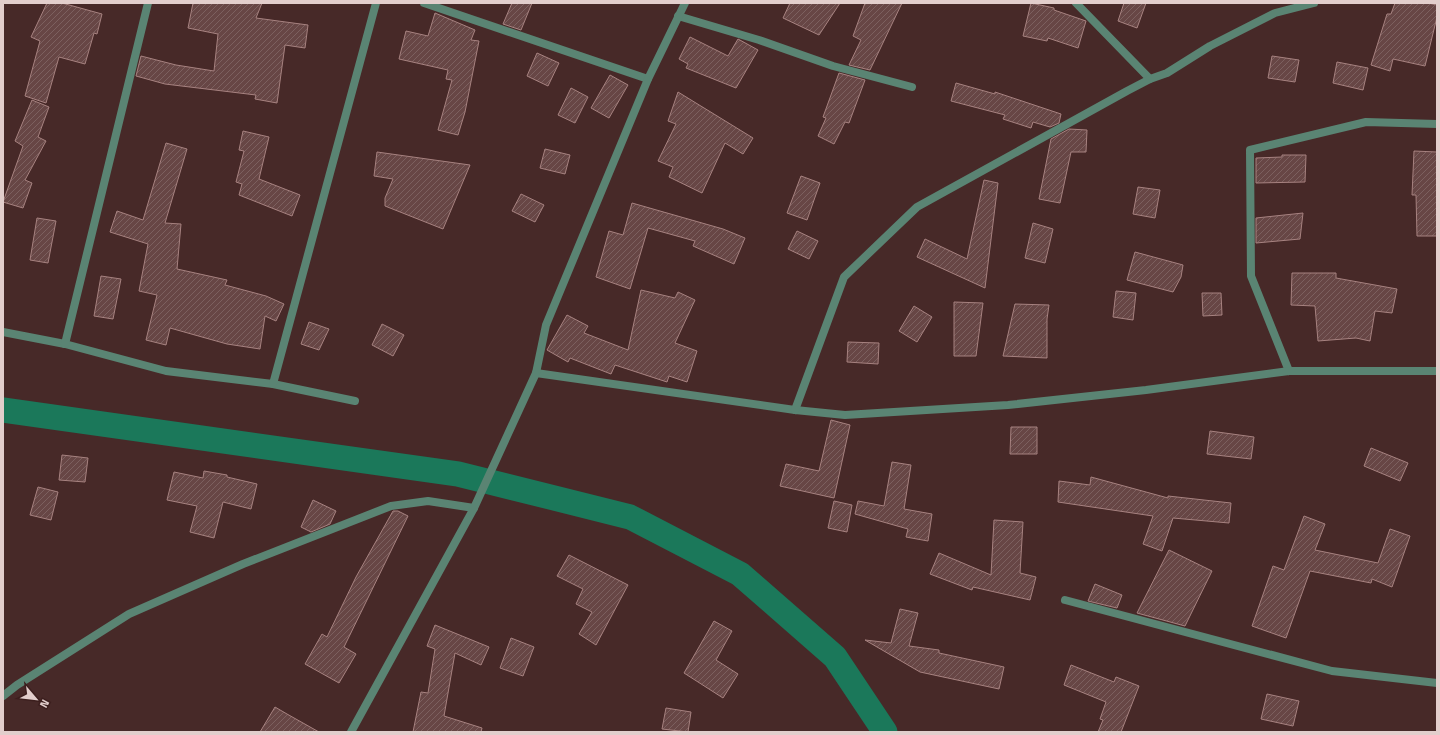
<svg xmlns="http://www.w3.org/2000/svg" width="1440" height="735" viewBox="0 0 1440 735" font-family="'Titillium Web',sans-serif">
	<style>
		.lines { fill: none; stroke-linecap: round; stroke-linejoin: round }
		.canal { stroke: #1b785a; stroke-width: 25 }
		.building { fill: url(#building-hatch); stroke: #a78280 }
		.street { stroke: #5a8473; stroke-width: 8 }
	</style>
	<defs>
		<pattern id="building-hatch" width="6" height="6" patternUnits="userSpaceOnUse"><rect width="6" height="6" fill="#674645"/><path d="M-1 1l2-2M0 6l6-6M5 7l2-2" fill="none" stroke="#7c605f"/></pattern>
	</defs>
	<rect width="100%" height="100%" fill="#472928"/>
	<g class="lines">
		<!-- canal -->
		<path class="canal" d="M 3,410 L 458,474 L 630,517 L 740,574 L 835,657 L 885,732"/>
	</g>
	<!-- building -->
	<g class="building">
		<path d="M 47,3 L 62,3 L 102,14 L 97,34 L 94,33 L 85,64 L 59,57 L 46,103 L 25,96 L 40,41 L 31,37 Z"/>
		<path d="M 193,3 L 262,3 L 256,18 L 308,25 L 305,48 L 285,45 L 277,103 L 255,99 L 256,95 L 165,84 L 136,76 L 141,56 L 176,65 L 214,71 L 218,34 L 188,28 Z"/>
		<path d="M 512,3 L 532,3 L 521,30 L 503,24 Z"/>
		<path d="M 790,3 L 840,3 L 819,35 L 783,18 Z"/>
		<path d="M 865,3 L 902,3 L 870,70 L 849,65 L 861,40 L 853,36 Z"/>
		<path d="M 1031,3 L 1054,8 L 1054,10 L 1086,21 L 1078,48 L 1048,38 L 1047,41 L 1023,36 Z"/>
		<path d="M 1124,3 L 1146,3 L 1137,28 L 1118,21 Z"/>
		<path d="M 1395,3 L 1428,3 L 1437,5 L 1437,17 L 1425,66 L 1393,59 L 1390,71 L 1371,65 L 1387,14 L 1391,14 Z"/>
		<path d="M 435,13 L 475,30 L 471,40 L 479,41 L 465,112 L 458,135 L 438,130 L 452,80 L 446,79 L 448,70 L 399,59 L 406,31 L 428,36 Z"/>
		<path d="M 690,37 L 728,56 L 738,39 L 758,50 L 736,88 L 686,68 L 688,64 L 679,59 Z"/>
		<path d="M 537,53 L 559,63 L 548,86 L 527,76 Z"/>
		<path d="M 1272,56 L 1299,60 L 1295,82 L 1268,78 Z"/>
		<path d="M 1337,62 L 1368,68 L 1363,90 L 1333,83 Z"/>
		<path d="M 839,73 L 865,80 L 849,123 L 845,122 L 834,144 L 818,136 L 826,118 L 823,117 Z"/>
		<path d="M 610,75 L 628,85 L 609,118 L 591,108 Z"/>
		<path d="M 956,83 L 995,94 L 995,92 L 1061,114 L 1059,123 L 1050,127 L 1033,122 L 1031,128 L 1003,119 L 1005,115 L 951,101 Z"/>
		<path d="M 571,88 L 588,97 L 575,123 L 558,115 Z"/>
		<path d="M 678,92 L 753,138 L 743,154 L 725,143 L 702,193 L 669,177 L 673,167 L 658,161 L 676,124 L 668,121 Z"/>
		<path d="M 32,100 L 49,107 L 38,137 L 46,141 L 25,180 L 32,183 L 23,208 L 3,202 L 23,146 L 15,141 Z"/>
		<path d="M 1069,129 L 1087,130 L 1086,152 L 1071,152 L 1060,203 L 1039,199 L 1051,139 Z"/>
		<path d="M 243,131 L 269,137 L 259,179 L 300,195 L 292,216 L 239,195 L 242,184 L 236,182 L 244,151 L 239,150 Z"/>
		<path d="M 166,143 L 187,149 L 165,223 L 181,224 L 177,269 L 227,280 L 225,285 L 266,296 L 284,304 L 276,321 L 265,316 L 260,349 L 227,344 L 170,328 L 166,345 L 146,340 L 157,295 L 139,291 L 148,244 L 110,232 L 117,211 L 143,220 Z"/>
		<path d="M 545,149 L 570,155 L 565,174 L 540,168 Z"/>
		<path d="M 1414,151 L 1437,152 L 1437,236 L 1417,236 L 1416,195 L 1412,195 Z"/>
		<path d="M 377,152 L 470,165 L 443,229 L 385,206 L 385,198 L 393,179 L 374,176 Z"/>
		<path d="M 1282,155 L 1306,155 L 1305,182 L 1256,183 L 1256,158 L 1282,157 Z"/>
		<path d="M 801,176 L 820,183 L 807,220 L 787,213 Z"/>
		<path d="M 984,180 L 998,183 L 985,288 L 917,257 L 925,239 L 967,259 Z"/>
		<path d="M 1138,187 L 1160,190 L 1155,218 L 1133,214 Z"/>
		<path d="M 521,194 L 544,205 L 535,222 L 512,211 Z"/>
		<path d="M 632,203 L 723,229 L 745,238 L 734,264 L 693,246 L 695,241 L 648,228 L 630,289 L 596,277 L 609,231 L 623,235 Z"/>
		<path d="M 1303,213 L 1300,239 L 1256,243 L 1256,218 Z"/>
		<path d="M 37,218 L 56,221 L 48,263 L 30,260 Z"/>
		<path d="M 1033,223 L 1053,229 L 1045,263 L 1025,258 Z"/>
		<path d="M 797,231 L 818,241 L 809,259 L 788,249 Z"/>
		<path d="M 1135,252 L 1183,265 L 1181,277 L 1173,292 L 1127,280 Z"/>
		<path d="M 1292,273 L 1336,273 L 1336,278 L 1397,289 L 1392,313 L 1375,311 L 1370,341 L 1356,338 L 1318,341 L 1315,306 L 1291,305 Z"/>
		<path d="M 101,276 L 121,279 L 113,319 L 94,316 Z"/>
		<path d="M 641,290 L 675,298 L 678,292 L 695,300 L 675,343 L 697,351 L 687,382 L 669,376 L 667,382 L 615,365 L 611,374 L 570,358 L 568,362 L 547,350 L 567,315 L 588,326 L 584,333 L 628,350 Z"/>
		<path d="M 1116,291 L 1136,293 L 1133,320 L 1113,317 Z"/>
		<path d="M 1202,293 L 1221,293 L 1222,315 L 1203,316 Z"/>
		<path d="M 954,302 L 983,303 L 976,356 L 954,356 Z"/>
		<path d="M 1015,304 L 1049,305 L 1047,319 L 1047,358 L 1003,356 Z"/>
		<path d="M 914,306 L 932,317 L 917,342 L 899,331 Z"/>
		<path d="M 309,322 L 329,329 L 319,350 L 301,344 Z"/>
		<path d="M 382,324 L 404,335 L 393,356 L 372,345 Z"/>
		<path d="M 848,342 L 879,343 L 878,364 L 847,362 Z"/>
		<path d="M 831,420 L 850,425 L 834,498 L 780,486 L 786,464 L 819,471 Z"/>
		<path d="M 1011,427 L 1037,427 L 1037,454 L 1010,454 Z"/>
		<path d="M 1210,431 L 1254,437 L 1251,459 L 1207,454 Z"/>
		<path d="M 1371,448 L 1408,463 L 1400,481 L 1364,466 Z"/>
		<path d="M 62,455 L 88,458 L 85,482 L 59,480 Z"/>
		<path d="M 892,462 L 911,465 L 904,509 L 932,514 L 928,541 L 906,537 L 908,529 L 855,514 L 858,501 L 884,506 Z"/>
		<path d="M 204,471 L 227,475 L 227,477 L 257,484 L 251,509 L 223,502 L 214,538 L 190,532 L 197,506 L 167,500 L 174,472 L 203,478 Z"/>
		<path d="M 1091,477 L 1168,498 L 1168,496 L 1231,503 L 1229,523 L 1173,518 L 1162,551 L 1143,544 L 1153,516 L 1058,502 L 1059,481 L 1090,485 Z"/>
		<path d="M 38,487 L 58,492 L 51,520 L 30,515 Z"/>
		<path d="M 313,500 L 336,511 L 330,524 L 311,532 L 301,527 Z"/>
		<path d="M 834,501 L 852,505 L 847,532 L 828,528 Z"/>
		<path d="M 393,511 L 398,511 L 408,516 L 344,647 L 356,654 L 339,683 L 305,664 L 322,634 L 327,637 L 356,577 Z"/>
		<path d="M 1304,516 L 1325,524 L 1315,550 L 1378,563 L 1390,529 L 1410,536 L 1392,587 L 1372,579 L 1371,583 L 1310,571 L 1286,638 L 1252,626 L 1273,566 L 1284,570 Z"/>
		<path d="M 994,520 L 1023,522 L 1020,573 L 1036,577 L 1030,600 L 973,587 L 972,590 L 930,574 L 939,553 L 991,575 Z"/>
		<path d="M 1169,550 L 1212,571 L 1185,626 L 1137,613 Z"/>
		<path d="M 569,555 L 628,585 L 596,645 L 579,634 L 592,612 L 576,604 L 583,589 L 557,576 Z"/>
		<path d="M 1095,584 L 1122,595 L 1117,608 L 1088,601 Z"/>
		<path d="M 900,609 L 918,613 L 909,646 L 939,650 L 939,653 L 1004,667 L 999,689 L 920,672 L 865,640 L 891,643 Z"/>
		<path d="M 714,621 L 732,631 L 716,660 L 738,674 L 723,698 L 684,673 Z"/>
		<path d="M 435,625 L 489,647 L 481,665 L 455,653 L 444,716 L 482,728 L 481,732 L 413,732 L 421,692 L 428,693 L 435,649 L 427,646 Z"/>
		<path d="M 511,638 L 534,647 L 523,676 L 500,668 Z"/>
		<path d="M 1071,665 L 1114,682 L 1116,677 L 1139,686 L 1121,732 L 1098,732 L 1103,720 L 1100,719 L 1106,702 L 1064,685 Z"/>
		<path d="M 1267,694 L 1299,701 L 1293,726 L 1261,719 Z"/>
		<path d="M 275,707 L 287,714 L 319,732 L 260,732 Z"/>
		<path d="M 666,708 L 691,712 L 688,732 L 662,729 Z"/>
	</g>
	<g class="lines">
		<!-- street -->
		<g class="street">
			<path d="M 424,3 L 648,79"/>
			<path d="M 1076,3 L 1150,79"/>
			<path d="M 678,16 L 759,40 L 833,66 L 912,87"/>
			<path d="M 3,332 L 65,344 L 166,371 L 273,384 L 355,401"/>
			<path d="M 65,344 L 148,3"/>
			<path d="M 1289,371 L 1251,276 L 1250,150 L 1366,122 L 1437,124"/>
			<path d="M 536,373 L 795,410 L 845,415 L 1008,405 L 1146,390 L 1289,371 L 1437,371"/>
			<path d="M 273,384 L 376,3"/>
			<path d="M 795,410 L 844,277 L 917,207 L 1127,91 L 1150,79 L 1167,73 L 1210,46 L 1275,13 L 1314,3"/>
			<path d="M 1065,600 L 1332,671 L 1437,683"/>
			<path d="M 3,696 L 17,685 L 129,614 L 243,564 L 391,506 L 428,501 L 474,508"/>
			<path d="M 351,732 L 474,508 L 536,373 L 546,325 L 648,79 L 685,3"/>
		</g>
	</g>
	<!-- border -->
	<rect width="1440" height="735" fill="none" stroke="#e2cecc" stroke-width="8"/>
	<!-- north arrow -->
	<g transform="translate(36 699) rotate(118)" stroke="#3c1f1e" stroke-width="3" paint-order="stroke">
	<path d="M0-3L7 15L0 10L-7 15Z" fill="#e2cecc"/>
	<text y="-6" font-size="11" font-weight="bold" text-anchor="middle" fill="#e2cecc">N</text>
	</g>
</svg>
